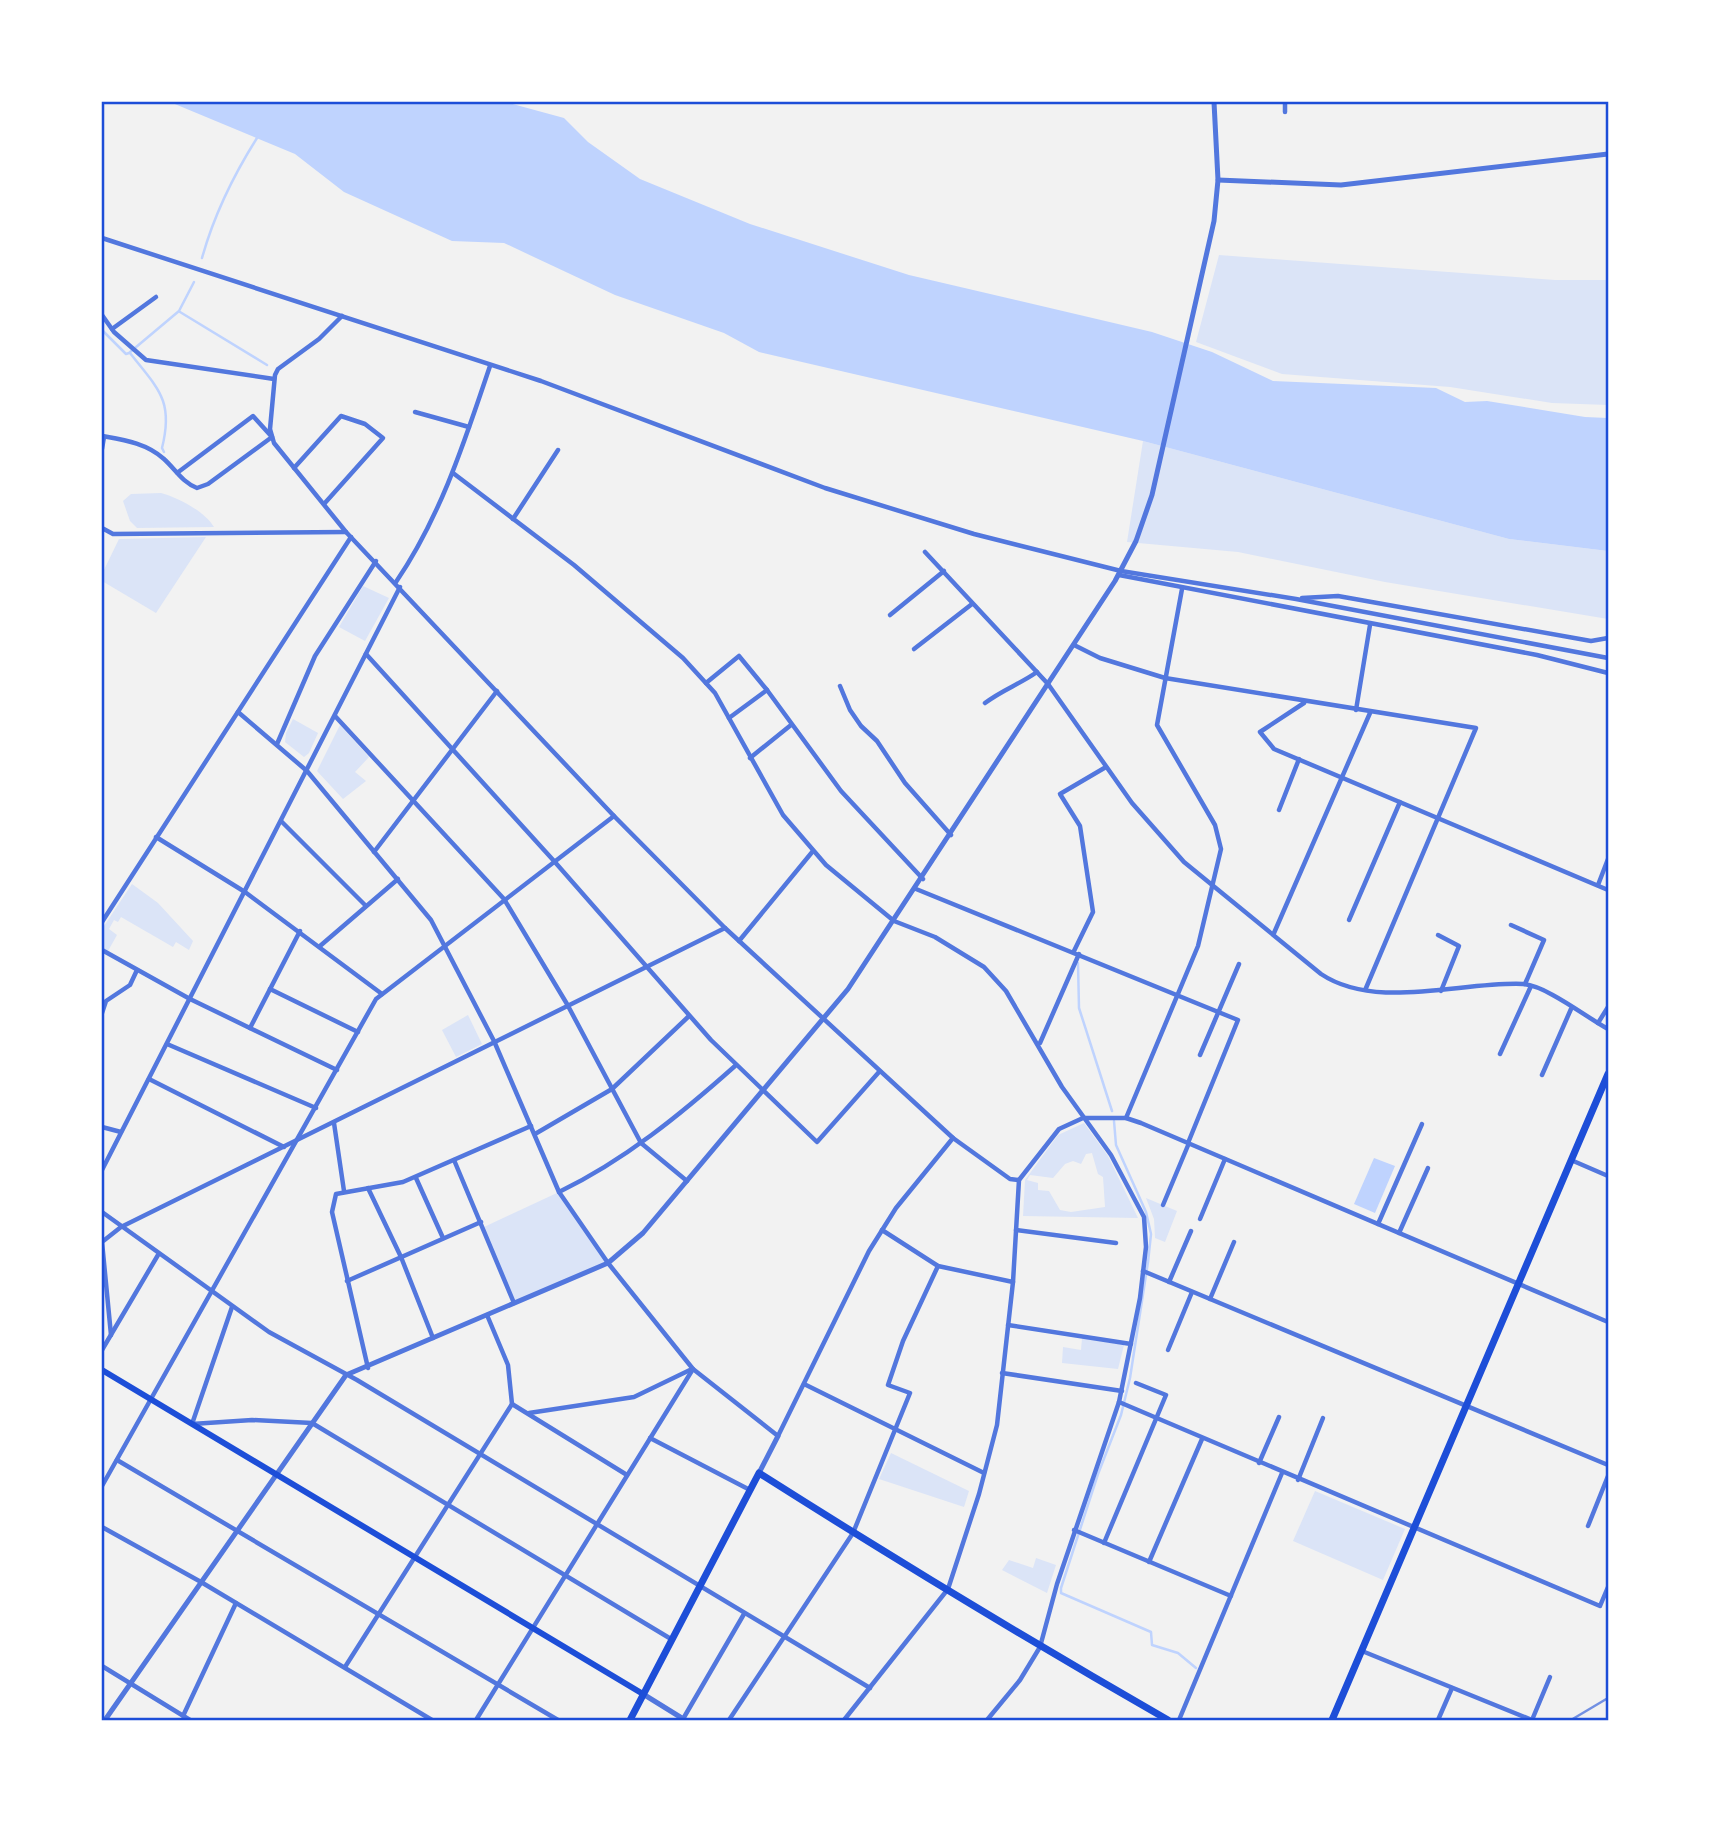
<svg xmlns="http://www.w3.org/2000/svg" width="1710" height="1822" viewBox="0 0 1710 1822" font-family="Inter,sans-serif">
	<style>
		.green { fill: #dbe4f7; fill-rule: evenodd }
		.water { fill: #bfd3fe }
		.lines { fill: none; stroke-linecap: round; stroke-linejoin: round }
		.stream { stroke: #bfd3fe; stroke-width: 2.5 }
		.minor { stroke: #5277de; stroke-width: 4.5 }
		.tertiary { stroke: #5277de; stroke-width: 5 }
		.secondary { stroke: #1d4ed8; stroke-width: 6 }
		.primary { stroke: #1d4ed8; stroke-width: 7 }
		.rail { stroke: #7290e2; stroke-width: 2.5 }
		.neatline { fill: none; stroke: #1d4ed8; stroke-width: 2.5 }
	</style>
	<rect width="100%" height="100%" fill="#f2f2f2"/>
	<!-- green -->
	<g class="green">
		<path d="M 1219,255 L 1555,280 L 1608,280 L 1608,405 L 1552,403 L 1450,387 L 1282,374 L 1196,342 Z"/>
		<path d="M 1143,441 L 1509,539 L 1608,551 L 1608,619 L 1385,582 L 1238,552 L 1127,542 Z"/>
		<path d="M 161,493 C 179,498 204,511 214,527 L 137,528 L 130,521 L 123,501 L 131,494 Z"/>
		<path d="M 206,537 L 156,613 L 102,581 L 102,574 L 119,539 Z"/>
		<path d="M 363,586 L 389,598 L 365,641 L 339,627 Z"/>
		<path d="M 293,719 L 318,733 L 309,753 L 304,757 L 285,742 L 286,733 Z"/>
		<path d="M 340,725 L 369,757 L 355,772 L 366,781 L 343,799 L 317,771 Z"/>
		<path d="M 132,884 L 158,903 L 193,941 L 189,950 L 176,942 L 173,947 L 121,917 L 118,922 L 114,920 L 109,929 L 117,935 L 108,951 L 102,948 L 102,929 Z"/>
		<path d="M 468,1015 L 482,1044 L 456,1057 L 442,1030 Z"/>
		<path d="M 1084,1123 L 1108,1156 L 1138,1218 L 1023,1216 L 1025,1180 L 1058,1135 ZM 1092,1153 L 1098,1174 L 1103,1177 L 1105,1207 L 1071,1212 L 1060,1210 L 1049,1191 L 1038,1190 L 1038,1183 L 1027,1180 L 1030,1175 L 1053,1178 L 1065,1164 L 1073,1161 L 1081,1164 L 1086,1154 Z"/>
		<path d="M 559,1192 L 608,1263 L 514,1303 L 484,1227 Z"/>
		<path d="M 1146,1198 L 1177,1211 L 1165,1242 L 1155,1238 L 1154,1219 Z"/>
		<path d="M 1082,1338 L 1124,1345 L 1118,1369 L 1062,1363 L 1063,1347 L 1081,1350 Z"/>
		<path d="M 891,1453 L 969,1491 L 964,1507 L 879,1479 Z"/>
		<path d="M 1315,1491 L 1405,1529 L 1383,1580 L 1293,1541 Z"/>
		<path d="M 1036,1558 L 1056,1565 L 1047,1593 L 1002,1570 L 1009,1560 L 1033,1568 Z"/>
	</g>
	<!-- water -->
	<g class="water">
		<path d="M 170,102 L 505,102 L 564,118 L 588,142 L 640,179 L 750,224 L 909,275 L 1152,332 L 1212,352 L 1273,381 L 1436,388 L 1465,402 L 1487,401 L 1585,417 L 1608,418 L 1608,551 L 1509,539 L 1143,441 L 759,352 L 724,333 L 615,295 L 504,243 L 452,241 L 344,192 L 295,154 Z"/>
		<path d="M 1374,1158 L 1395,1166 L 1375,1213 L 1354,1204 Z"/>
	</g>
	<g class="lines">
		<!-- stream -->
		<g class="stream">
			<path d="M 202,258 C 214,215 233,176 257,138"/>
			<path d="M 180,312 L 267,365"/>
			<path d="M 102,330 L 126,354 L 129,353 L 179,311 L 194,282"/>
			<path d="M 130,353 C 158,389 174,400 162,448 L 164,452"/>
			<path d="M 1078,963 L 1079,1008 L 1112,1111"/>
			<path d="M 1114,1121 L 1116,1145 L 1146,1212 L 1151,1234 L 1148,1262 L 1130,1378 L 1121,1415 L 1098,1474 L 1061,1588 L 1061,1593 L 1151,1632 L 1152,1645 L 1178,1653 L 1196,1668"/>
		</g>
		<!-- minor -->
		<g class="minor">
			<path d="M 1285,112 L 1285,102"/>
			<path d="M 102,238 L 541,381 L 825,488 L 974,534 L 1121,571 L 1296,599 L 1608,658"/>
			<path d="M 102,315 L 114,332 L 146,360 L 274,379"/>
			<path d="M 342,316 L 319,339 L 278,369 L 275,375 L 270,429 L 274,443 L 346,532 L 614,816 L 725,928 L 953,1138 L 1010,1179 L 1019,1180"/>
			<path d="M 112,329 L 156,297"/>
			<path d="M 415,412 L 469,427"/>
			<path d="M 102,436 C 124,440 146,443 164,459 C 176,470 182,482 197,488 L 208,484 L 272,437 L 253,416 L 177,473"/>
			<path d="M 102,449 L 104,437"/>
			<path d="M 294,468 L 341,416 L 365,424 L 383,438 L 324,504"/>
			<path d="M 453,473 L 574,565 L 683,658 L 715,693 L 783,815 L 826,865 L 894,921 L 935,937 L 984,967 L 1006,991 L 1062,1087 L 1111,1155 L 1144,1217 L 1146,1247 L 1140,1298 L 1119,1402 L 1057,1584 L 1040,1647 L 1020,1680 L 987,1720"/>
			<path d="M 513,519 L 558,450"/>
			<path d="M 102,528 L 113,534 L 346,532"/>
			<path d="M 925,552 L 1048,684 L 1132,803 L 1184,862 L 1321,974 C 1376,1011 1463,981 1523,984 C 1547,986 1586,1017 1608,1029"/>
			<path d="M 1119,575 L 1537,655 L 1608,673"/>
			<path d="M 396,582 C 441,516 465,440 490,366"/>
			<path d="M 1302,598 L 1338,596 L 1591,641 L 1608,638"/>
			<path d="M 890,615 L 944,571"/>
			<path d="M 1074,645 L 1100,658 L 1165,678 L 1476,728 L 1366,988"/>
			<path d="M 914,649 L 972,604"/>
			<path d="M 366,654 L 554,861 L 711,1040 L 817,1142 L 879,1072"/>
			<path d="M 706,683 L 739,656 L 767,690"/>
			<path d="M 840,686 L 850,710 L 861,726 L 877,741 L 905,783 L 951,835"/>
			<path d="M 985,703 C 1002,690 1020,684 1037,672"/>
			<path d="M 1304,703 L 1260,732 L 1274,749 L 1608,890"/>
			<path d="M 1356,710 L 1370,625"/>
			<path d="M 238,712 L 307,771 L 431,920 L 494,1041 L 559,1192 L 608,1263 L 693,1369 L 778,1436 L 869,1251 L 896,1208 L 953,1138"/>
			<path d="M 335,716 L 504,899 L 567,1004 L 641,1143 L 687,1181"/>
			<path d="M 729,718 L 767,690 L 841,791 L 923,879"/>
			<path d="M 277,744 L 315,656 L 376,561"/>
			<path d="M 750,758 L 791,725"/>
			<path d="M 1279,810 L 1299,759"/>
			<path d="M 282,822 L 366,906"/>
			<path d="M 156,837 L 245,892 L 382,994"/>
			<path d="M 374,852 L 497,691"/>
			<path d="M 1598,885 L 1608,859"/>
			<path d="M 916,889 L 1238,1020 L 1188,1143"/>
			<path d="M 1349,920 L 1400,802"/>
			<path d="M 102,922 L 351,537"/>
			<path d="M 1511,925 L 1544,940 L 1525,984"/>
			<path d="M 1274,933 L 1370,713"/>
			<path d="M 1438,935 L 1459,946 L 1441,991"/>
			<path d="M 739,941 L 813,851"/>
			<path d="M 320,946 L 398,879"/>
			<path d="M 102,950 L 190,999 L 337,1070"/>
			<path d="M 1074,951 L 1093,912 L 1080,826 L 1060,794 L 1106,767"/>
			<path d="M 270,989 L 358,1032"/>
			<path d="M 102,1013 L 106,1001 L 130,985 L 137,970"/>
			<path d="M 1598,1023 L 1608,1007"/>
			<path d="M 250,1028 L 300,931"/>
			<path d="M 1040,1043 L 1079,954"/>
			<path d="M 167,1044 L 316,1108"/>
			<path d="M 1500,1054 L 1531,986"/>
			<path d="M 1200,1055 L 1239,964"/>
			<path d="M 1542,1075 L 1571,1009"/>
			<path d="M 149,1079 L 284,1147"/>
			<path d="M 1126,1118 L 1198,946 L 1221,849 L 1215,825 L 1157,725 L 1182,589"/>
			<path d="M 334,1123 L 344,1191"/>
			<path d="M 102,1127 L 121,1132"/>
			<path d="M 535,1134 L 612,1089 L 689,1016"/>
			<path d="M 454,1160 L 514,1303"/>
			<path d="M 1571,1160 L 1608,1176"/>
			<path d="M 102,1170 L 400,587"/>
			<path d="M 416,1178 L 443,1238"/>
			<path d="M 368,1188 L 401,1257 L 433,1338"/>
			<path d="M 559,1192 C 625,1160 681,1114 735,1066"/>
			<path d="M 1163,1205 L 1189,1143"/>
			<path d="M 102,1212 L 269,1332 L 357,1380 L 870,1688"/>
			<path d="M 1200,1219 L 1225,1159"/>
			<path d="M 1378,1224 L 1422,1124"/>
			<path d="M 882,1230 L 938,1266 L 1013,1282"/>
			<path d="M 1016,1230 L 1116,1243"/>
			<path d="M 1399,1233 L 1428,1168"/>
			<path d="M 1143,1271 L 1608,1465"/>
			<path d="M 347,1281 L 481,1222"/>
			<path d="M 1169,1282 L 1191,1231"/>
			<path d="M 1210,1299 L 1234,1242"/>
			<path d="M 232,1307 L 192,1424 L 252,1420 L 312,1423 L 671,1639"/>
			<path d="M 1008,1325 L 1131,1344"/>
			<path d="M 111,1335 L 102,1242 L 121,1227 L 725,928"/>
			<path d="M 102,1350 L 158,1255"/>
			<path d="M 1168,1350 L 1192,1292"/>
			<path d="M 368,1368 L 332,1212 L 336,1194 L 403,1182 L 531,1126"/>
			<path d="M 1002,1373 L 1122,1391"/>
			<path d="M 804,1384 L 984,1473"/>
			<path d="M 1119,1402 L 1600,1606 L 1608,1587"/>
			<path d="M 512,1404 L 627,1475"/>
			<path d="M 529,1413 L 634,1397 L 692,1369"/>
			<path d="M 650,1438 L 750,1490"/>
			<path d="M 117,1460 L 558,1720"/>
			<path d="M 1259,1463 L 1279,1417"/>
			<path d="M 1298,1480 L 1323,1418"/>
			<path d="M 102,1486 L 376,999 L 614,816"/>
			<path d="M 1588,1526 L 1608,1476"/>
			<path d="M 102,1527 L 201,1582 L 432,1720"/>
			<path d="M 1074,1530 L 1231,1596"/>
			<path d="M 1104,1543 L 1166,1395 L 1136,1383"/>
			<path d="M 1149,1562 L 1202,1439"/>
			<path d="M 1362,1651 L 1532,1720"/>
			<path d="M 102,1666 L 190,1720"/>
			<path d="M 345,1667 L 512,1404 L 508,1365 L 487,1315"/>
			<path d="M 183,1716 L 236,1603"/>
			<path d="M 683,1719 L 744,1614"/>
			<path d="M 476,1720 L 693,1369"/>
			<path d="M 729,1720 L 853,1533 L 910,1393 L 888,1385 L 903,1341 L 938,1266"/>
			<path d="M 844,1720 L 948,1589 L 979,1494 L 997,1425 L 1013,1282 L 1019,1180 L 1059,1129 L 1083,1118 L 1126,1118 L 1141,1123 L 1608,1322"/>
			<path d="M 1179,1720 L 1282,1473"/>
			<path d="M 1438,1720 L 1452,1688"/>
			<path d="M 1532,1720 L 1550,1677"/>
		</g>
		<!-- tertiary -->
		<g class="tertiary">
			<path d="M 1218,180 L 1341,185 L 1608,154"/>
			<path d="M 759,1473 L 778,1436"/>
			<path d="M 643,1694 L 685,1720"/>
			<path d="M 105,1720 L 346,1375 L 608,1263 L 643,1233 L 848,989 L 1115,581 L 1136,541 L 1152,495 L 1214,221 L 1218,180 L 1214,102"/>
		</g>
		<!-- secondary -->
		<path class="secondary" d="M 102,1370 L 643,1694"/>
		<!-- primary -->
		<g class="primary">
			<path d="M 630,1720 L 759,1473 C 893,1558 1030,1641 1168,1720"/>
			<path d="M 1332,1720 L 1608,1074"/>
		</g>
		<!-- rail -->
		<path class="rail" d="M 1571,1720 L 1608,1698"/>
	</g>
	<!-- border -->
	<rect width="1710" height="1822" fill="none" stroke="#ffffff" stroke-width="206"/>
	<rect x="103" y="103" width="1504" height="1616" class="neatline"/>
</svg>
